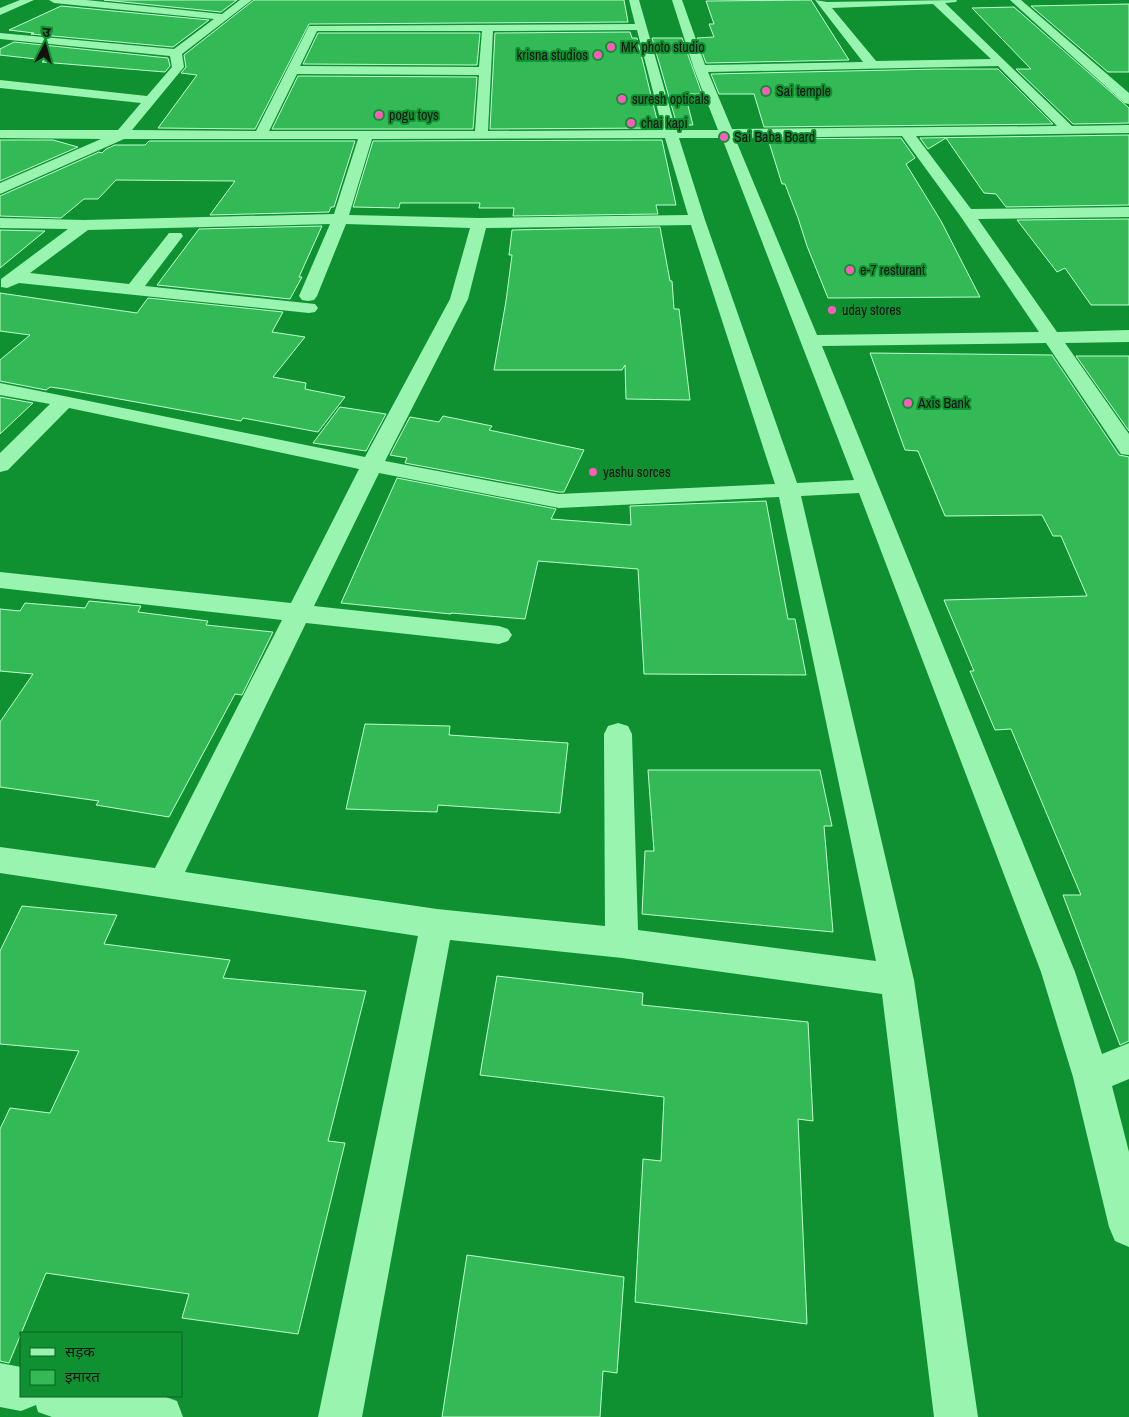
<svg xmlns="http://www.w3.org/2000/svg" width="1129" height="1417" viewBox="0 0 1129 1417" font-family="'Archivo Narrow','Noto Sans Devanagari',sans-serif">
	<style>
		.building { fill: #33b955; stroke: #c0fed0 }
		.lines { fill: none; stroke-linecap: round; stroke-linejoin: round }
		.minor { fill: #99f4b0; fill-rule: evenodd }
		.poi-dot { fill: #ff5bbb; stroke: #0f9132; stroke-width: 2 }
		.labels { text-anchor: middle; stroke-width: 4; stroke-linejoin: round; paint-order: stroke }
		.far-poi-label { font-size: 14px; fill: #111; stroke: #0f9132; text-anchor: start }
	</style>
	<rect width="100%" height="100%" fill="#0f9132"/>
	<!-- building -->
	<g class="building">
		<path d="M 104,0 L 237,0 L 221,12 Z"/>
		<path d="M 254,0 L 624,0 L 628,22 L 309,24 L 255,129 L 158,128 L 197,75 L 181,73 L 186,67 L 184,55 Z"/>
		<path d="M 811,0 L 849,60 L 706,63 L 697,38 L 714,37 L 709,24 L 714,24 L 706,1 Z"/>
		<path d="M 1129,4 L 1129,72 L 1108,72 L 1031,6 Z"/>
		<path d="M 61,6 L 209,20 L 173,47 L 31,34 L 34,33 L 9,30 Z"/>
		<path d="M 1014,7 L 1129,108 L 1129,123 L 1073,124 L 1016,69 L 1031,69 L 972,8 Z"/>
		<path d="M 630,32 L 632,38 L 637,38 L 659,128 L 490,129 L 495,33 Z"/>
		<path d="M 318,33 L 480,33 L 477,65 L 303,64 Z"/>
		<path d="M 652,38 L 682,38 L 702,94 L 685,94 L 693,125 L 677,125 Z"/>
		<path d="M 14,42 L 168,58 L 170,66 L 165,72 L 42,62 L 45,60 L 0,55 L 0,49 Z"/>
		<path d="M 939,69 L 998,69 L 1053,124 L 764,127 L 754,94 L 719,94 L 711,74 Z"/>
		<path d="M 298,76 L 477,77 L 473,129 L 272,129 Z"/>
		<path d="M 1129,135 L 1129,205 L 1006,207 L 996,194 L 984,193 L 946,138 L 928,149 L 920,138 Z"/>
		<path d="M 901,138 L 915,158 L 906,164 L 941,221 L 980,297 L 828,298 L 807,246 L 798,218 L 785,184 L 782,184 L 768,139 Z"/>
		<path d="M 0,140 L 53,140 L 78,147 L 0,181 Z"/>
		<path d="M 662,140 L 676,205 L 656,205 L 658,214 L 513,216 L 514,208 L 479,208 L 480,203 L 400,203 L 399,208 L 353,207 L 373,141 Z"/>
		<path d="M 149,141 L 355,141 L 334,207 L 331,207 L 329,212 L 210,215 L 235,181 L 116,180 L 98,199 L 84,199 L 61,218 L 0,216 L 0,196 L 99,152 L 102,153 L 106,149 L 115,145 L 145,145 Z"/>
		<path d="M 1129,219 L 1129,305 L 1091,305 L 1065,268 L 1057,272 L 1017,220 Z"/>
		<path d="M 322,226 L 299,277 L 302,277 L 290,299 L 157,285 L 199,229 Z"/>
		<path d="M 660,227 L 670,281 L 672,281 L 674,309 L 679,309 L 690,400 L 626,399 L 625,365 L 622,370 L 494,370 L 506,301 L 512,255 L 509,255 L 512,230 Z"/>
		<path d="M 0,230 L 45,231 L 0,268 Z"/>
		<path d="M 0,293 L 137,313 L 148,298 L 283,312 L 272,332 L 305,337 L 273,377 L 306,383 L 305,389 L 345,397 L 318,432 L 243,418 L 241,421 L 64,389 L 50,387 L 46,390 L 0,381 L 0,360 L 30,335 L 0,331 Z"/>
		<path d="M 870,353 L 1052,355 L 1119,455 L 1129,457 L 1129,1041 L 1120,1045 L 1063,895 L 1081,895 L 1011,729 L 995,730 L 970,671 L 974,671 L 944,600 L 1087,596 L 1061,536 L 1053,536 L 1042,515 L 945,516 L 918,451 L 905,450 Z"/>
		<path d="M 1076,356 L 1129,356 L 1129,431 Z"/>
		<path d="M 0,397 L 33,403 L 0,434 Z"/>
		<path d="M 340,407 L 386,414 L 366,451 L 313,443 Z"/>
		<path d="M 443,416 L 492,426 L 489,430 L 584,450 L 564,492 L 559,492 L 405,463 L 407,458 L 390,455 L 410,417 L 439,422 Z"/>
		<path d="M 397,478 L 556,509 L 551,519 L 631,525 L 630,506 L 766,501 L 788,619 L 795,619 L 806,675 L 644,674 L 638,569 L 538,561 L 525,619 L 451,613 L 451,614 L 341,603 Z"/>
		<path d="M 89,601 L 141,606 L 138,612 L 208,621 L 206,625 L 273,632 L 242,695 L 235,694 L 169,817 L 96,805 L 99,801 L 0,787 L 0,722 L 33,674 L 0,671 L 0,609 L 20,611 L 25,603 L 85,608 Z"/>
		<path d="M 365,724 L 450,726 L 449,735 L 568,743 L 560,813 L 438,805 L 437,812 L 346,809 Z"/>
		<path d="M 648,770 L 820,770 L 832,826 L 824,826 L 833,932 L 642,914 L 645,851 L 654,851 Z"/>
		<path d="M 22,906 L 117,915 L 104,944 L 230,960 L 223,978 L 366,991 L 328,1141 L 345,1143 L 298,1334 L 182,1318 L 189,1294 L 46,1273 L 9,1363 L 0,1361 L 0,1129 L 10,1108 L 50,1113 L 79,1051 L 0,1044 L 0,951 Z"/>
		<path d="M 497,976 L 643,993 L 642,1005 L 808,1022 L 813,1121 L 798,1119 L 807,1324 L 635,1302 L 643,1159 L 661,1161 L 664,1097 L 480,1075 Z"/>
		<path d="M 467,1255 L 624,1277 L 617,1373 L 603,1371 L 600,1417 L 442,1417 Z"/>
	</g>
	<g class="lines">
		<!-- minor -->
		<g class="minor">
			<path d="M 20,0 L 34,0 L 0,15 L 0,8 Z"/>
			<path d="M 49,0 L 86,0 L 222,14 L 240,0 L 252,0 L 182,54 L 184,67 L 132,130 L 256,131 L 309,26 L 635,24 L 629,0 L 639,0 L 676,130 L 718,130 L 694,69 L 672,0 L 682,0 L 705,65 L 863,62 L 815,0 L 827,2 L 957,0 L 956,2 L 945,3 L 1072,126 L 1129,125 L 1129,133 L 916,136 L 971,209 L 1129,207 L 1129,217 L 978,219 L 1057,332 L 1129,330 L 1129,342 L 1065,343 L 1129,434 L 1129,455 L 1121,454 L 1046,343 L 822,346 L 1075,972 L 1102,1054 L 1129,1043 L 1129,1079 L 1112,1086 L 1129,1152 L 1129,1247 L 1115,1241 L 1109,1227 L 1073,1077 L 1041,972 L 859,493 L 801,496 L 914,980 L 978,1417 L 934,1417 L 882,994 L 622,958 L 450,940 L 362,1417 L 318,1417 L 418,936 L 0,873 L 0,847 L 155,868 L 282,620 L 0,588 L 0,572 L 291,603 L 359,469 L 69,408 L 8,470 L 0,472 L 0,453 L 50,404 L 0,395 L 0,383 L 365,457 L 450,299 L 470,228 L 346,224 L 317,296 L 314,300 L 308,301 L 302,300 L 299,296 L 330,224 L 88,230 L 30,273 L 129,284 L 169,233 L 181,233 L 183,236 L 145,286 L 315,304 L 318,308 L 315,312 L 309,313 L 19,283 L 7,288 L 1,287 L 1,279 L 68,229 L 0,228 L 0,218 L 84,220 L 334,214 L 358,139 L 124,139 L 0,194 L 0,183 L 101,139 L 0,138 L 0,130 L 118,130 L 141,103 L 0,88 L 0,80 L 147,96 L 172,67 L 170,56 L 0,39 L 0,33 L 174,49 L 214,19 L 54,3 ZM 933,4 L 991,59 L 876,61 L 832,8 ZM 637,30 L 663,130 L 488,131 L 493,31 ZM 317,31 L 482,31 L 479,67 L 300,66 ZM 998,66 L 1057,126 L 732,129 L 708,72 ZM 297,74 L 479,75 L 475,131 L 269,131 ZM 902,136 L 961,217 L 1039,332 L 817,335 L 735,138 ZM 665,138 L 688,215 L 479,218 L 349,215 L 372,139 ZM 679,138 L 722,138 L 854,480 L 797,483 L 705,220 ZM 691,225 L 775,484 L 559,494 L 385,461 L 468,299 L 486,228 ZM 379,473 L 559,508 L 779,497 L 876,961 L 638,930 L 632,734 L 628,726 L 618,723 L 608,726 L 604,734 L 605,926 L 437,909 L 185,872 L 306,623 L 499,644 L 508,641 L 512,635 L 508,629 L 499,626 L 314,606 Z"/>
			<path d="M 1010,0 L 1021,0 L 1129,93 L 1129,104 L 1124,103 Z"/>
			<path d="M 0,1363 L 21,1367 L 21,1396 L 163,1396 L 177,1401 L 183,1417 L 52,1417 L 38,1412 L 36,1405 L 21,1411 L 0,1407 Z"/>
		</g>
	</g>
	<!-- markers -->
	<g class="poi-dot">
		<circle cx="611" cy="47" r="5"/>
		<circle cx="598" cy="55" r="5"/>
		<circle cx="766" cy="91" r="5"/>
		<circle cx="622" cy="99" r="5"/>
		<circle cx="379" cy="115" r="5"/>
		<circle cx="631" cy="123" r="5"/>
		<circle cx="724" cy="137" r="5"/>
		<circle cx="850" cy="270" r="5"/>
		<circle cx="832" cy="310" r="5"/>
		<circle cx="908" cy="403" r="5"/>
		<circle cx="593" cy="472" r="5"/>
	</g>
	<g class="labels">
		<!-- far-poi labels -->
		<g class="far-poi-label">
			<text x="621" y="52">MK photo studio</text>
			<text x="588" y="60" text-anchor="end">krisna studios</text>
			<text x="776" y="96">Sai temple</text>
			<text x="632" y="104">suresh opticals</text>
			<text x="389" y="120">pogu toys</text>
			<text x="641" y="128">chai kapi</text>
			<text x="734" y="142">Sai Baba Board</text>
			<text x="860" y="275">e-7 resturant</text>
			<text x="842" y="315">uday stores</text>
			<text x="918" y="408">Axis Bank</text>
			<text x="603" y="477">yashu sorces</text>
		</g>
	</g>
	<!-- legend -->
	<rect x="20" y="1332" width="162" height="65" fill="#0f9132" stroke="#105e25"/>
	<rect x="30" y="1348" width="25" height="8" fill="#99f4b0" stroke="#105e25"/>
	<text x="65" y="1357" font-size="15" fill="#111111">सड़क</text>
	<rect x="30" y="1370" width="25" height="15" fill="#33b955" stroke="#105e25"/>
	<text x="65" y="1382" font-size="15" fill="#111111">इमारत</text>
	<!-- north arrow -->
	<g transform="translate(45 45) rotate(6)" stroke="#0f9132" stroke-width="4" paint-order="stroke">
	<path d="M0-4L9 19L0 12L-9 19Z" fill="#111111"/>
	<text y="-8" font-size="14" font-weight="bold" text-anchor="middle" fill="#111111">उ</text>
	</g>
</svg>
